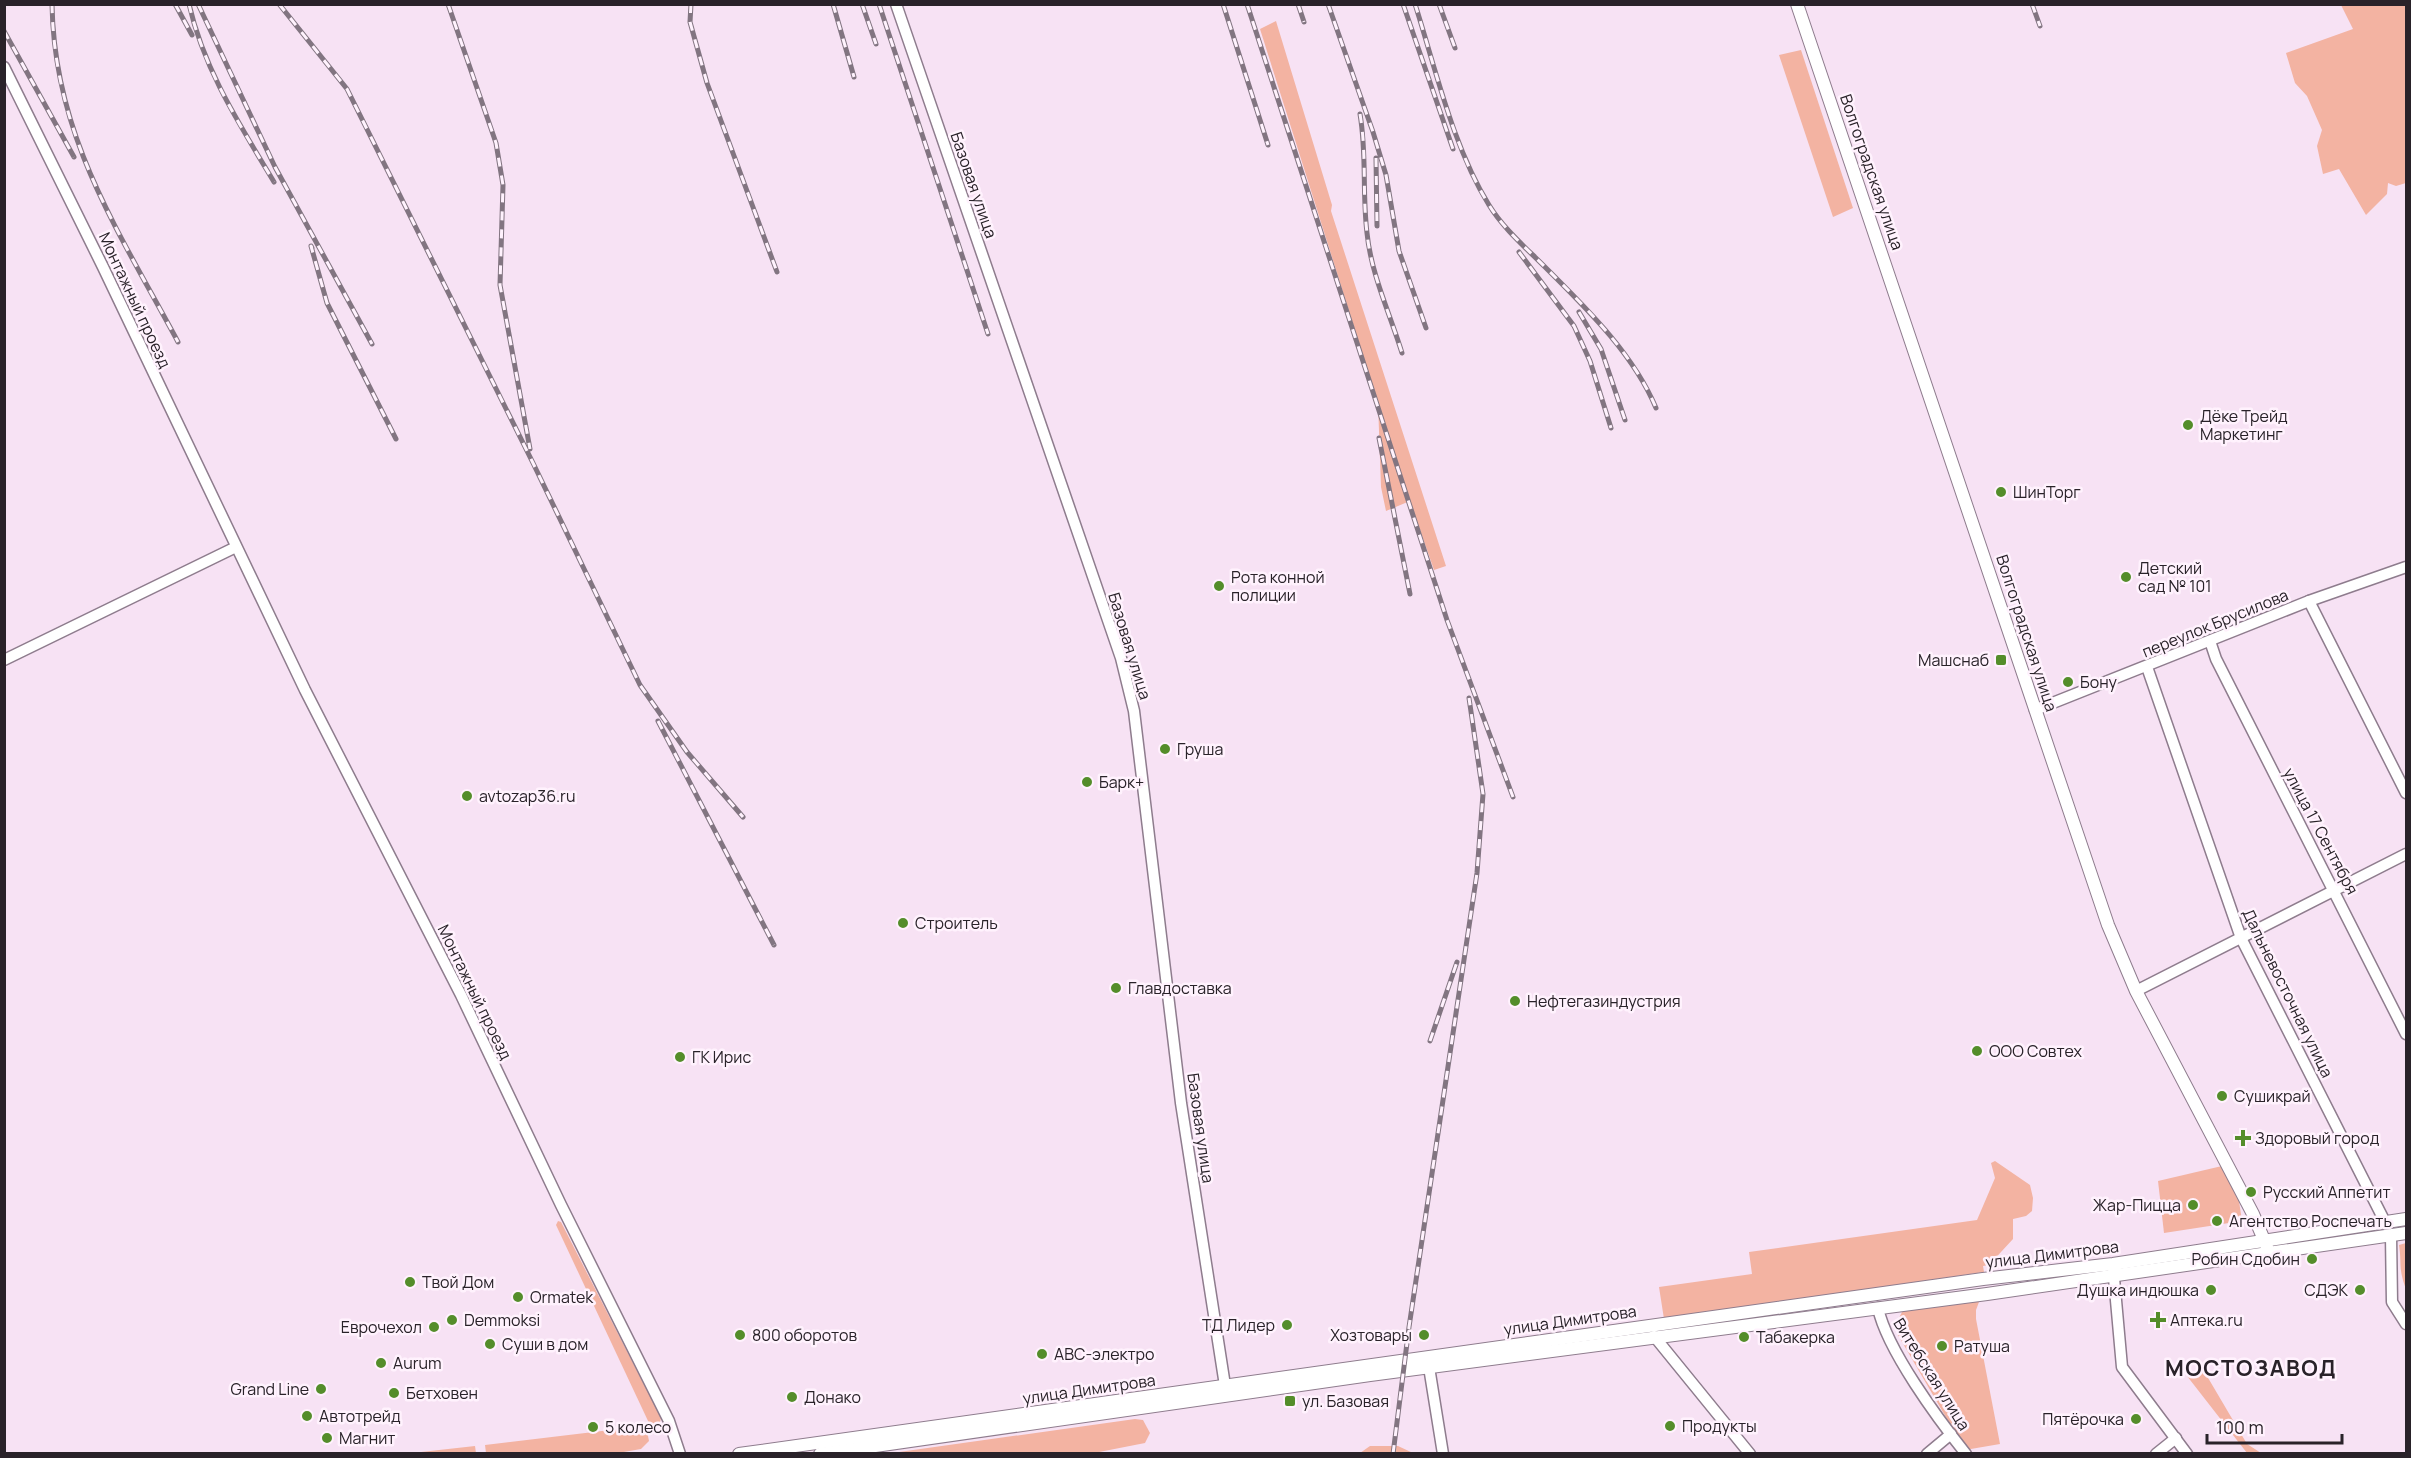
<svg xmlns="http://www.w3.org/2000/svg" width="2411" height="1458" viewBox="0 0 2411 1458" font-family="Manrope,sans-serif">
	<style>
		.green { fill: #f3b3a2 }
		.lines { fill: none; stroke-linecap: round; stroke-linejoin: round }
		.minor-casing { stroke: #8e7c8d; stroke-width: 13 }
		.major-casing { stroke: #8e7c8d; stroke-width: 14 }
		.minor { stroke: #fff; stroke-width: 10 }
		.major { stroke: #fff; stroke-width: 12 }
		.rail-casing { stroke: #827581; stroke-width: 5 }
		.rail { stroke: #fff2fd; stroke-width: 3; stroke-dasharray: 9; stroke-linecap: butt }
		.poi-dot { fill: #548d2a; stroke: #fff2fd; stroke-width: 2 }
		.labels { text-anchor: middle; stroke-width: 5; stroke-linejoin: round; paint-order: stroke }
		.street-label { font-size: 16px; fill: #292229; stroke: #fff2fd }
		.poi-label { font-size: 16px; fill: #292229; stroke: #fff2fd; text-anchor: start }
		.district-label { font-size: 22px; font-weight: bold; letter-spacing: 1.5px; fill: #292229; stroke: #fff2fd }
	</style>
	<rect width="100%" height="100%" fill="#f7e2f4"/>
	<!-- green -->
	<g class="green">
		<path d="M 2341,5 L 2406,5 L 2406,183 L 2396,186 L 2388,183 L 2387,194 L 2366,215 L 2339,169 L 2323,174 L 2317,146 L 2322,130 L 2307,96 L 2295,83 L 2286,53 L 2353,29 Z"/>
		<path d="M 1276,21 L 1332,205 L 1331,211 L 1446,566 L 1434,570 L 1410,501 L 1386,511 L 1381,487 L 1378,403 L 1260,29 Z"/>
		<path d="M 1801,50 L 1853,208 L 1833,217 L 1779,55 Z"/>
		<path d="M 1995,1161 L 2030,1185 L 2033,1198 L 2032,1211 L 2026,1216 L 2013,1219 L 2013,1239 L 1989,1265 L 1983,1266 L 1984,1272 L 1664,1319 L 1659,1287 L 1752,1274 L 1749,1252 L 1977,1220 L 1995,1178 L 1991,1163 Z"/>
		<path d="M 2222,1166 L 2239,1201 L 2242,1221 L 2164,1233 L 2158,1181 Z"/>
		<path d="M 558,1221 L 561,1222 L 661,1418 L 660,1422 L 656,1424 L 649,1423 L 556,1225 Z"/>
		<path d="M 2406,1243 L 2406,1289 C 2398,1268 2402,1264 2399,1245 Z"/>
		<path d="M 1975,1296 L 1979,1302 L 1976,1310 L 1976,1319 L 2000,1444 L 1965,1450 L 1898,1335 L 1898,1320 L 1904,1308 Z"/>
		<path d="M 2204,1371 L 2247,1444 L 2261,1453 L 2247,1453 L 2187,1376 Z"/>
		<path d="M 1135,1419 L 1143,1420 L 1150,1433 L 1145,1443 L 1089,1454 L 892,1453 Z"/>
		<path d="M 627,1428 L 628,1433 L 647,1431 L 649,1441 L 641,1449 L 618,1453 L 486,1453 L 485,1445 Z"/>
		<path d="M 475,1446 L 476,1453 L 412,1453 Z"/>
		<path d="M 1370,1446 L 1398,1446 L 1413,1453 L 1360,1453 Z"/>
	</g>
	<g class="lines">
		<!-- minor casing -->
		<g class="minor-casing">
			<g id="minor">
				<path d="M 896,4 L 1121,658 L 1134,711 L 1181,1103 L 1226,1392"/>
				<path d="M 4,67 L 103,267 L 305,690 L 461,995 L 561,1205 L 669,1421 L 680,1454"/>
				<path d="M 2309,601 L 2406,793"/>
				<path d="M 2210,641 L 2216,659 L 2406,1034"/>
				<path d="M 4,660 L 236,547"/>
				<path d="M 2147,667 L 2241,938 L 2385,1222"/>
				<path d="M 2035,710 L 2309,601 L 2406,567"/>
				<path d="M 2136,991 L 2406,854"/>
				<path d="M 2391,1236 L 2392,1302 L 2406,1324"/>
				<path d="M 2113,1267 L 2122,1367 L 2187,1454"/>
				<path d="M 1878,1308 C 1887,1350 1938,1419 1966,1454"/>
				<path d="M 1654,1336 L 1750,1454"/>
				<path d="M 1429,1367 L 1443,1454"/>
				<path d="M 1927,1454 L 1951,1434"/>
				<path d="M 2156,1454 L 2176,1438"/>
			</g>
		</g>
		<!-- major casing -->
		<g class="major-casing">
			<g id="major">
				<path d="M 1797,4 L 2108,925 L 2136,991 L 2253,1214 L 2267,1247"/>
				<path d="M 739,1454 L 1983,1279 L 2113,1264 L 2406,1219"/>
				<path d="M 820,1454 L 1370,1375 L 1987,1294 L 2406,1233"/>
			</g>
		</g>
		<!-- minor -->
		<use href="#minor" class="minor"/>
		<!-- major -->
		<use href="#major" class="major"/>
		<!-- rail casing -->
		<g class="rail-casing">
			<g id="rail">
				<path d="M 52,4 C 54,136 118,230 178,342"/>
				<path d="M 175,4 L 192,35"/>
				<path d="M 189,4 C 204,70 240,125 274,182"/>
				<path d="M 198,4 L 275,167 L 372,344"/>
				<path d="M 279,4 L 347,89 L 533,463 L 640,685 L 687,752 L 743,817"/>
				<path d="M 448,4 L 496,143 L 503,185 L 500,285 L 530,449"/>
				<path d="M 691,4 L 690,22 L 707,83 L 777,272"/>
				<path d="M 833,4 L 854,77"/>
				<path d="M 862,4 L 876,44"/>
				<path d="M 879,4 L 988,334"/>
				<path d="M 1223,4 L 1268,145"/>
				<path d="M 1247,4 L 1447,620 L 1513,797"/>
				<path d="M 1298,4 L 1304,22"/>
				<path d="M 1328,4 L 1373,132 L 1386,175 L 1399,251 L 1426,328"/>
				<path d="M 1403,4 L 1453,149"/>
				<path d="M 1415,4 C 1436,70 1453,147 1489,205 C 1503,228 1525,247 1544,266 C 1586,308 1633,353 1656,408"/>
				<path d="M 1439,4 L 1455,48"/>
				<path d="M 2032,4 L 2040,26"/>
				<path d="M 4,31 L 74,157"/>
				<path d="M 1360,114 C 1367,155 1362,192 1367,233 C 1371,274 1390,314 1402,353"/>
				<path d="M 1376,158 L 1377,226"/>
				<path d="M 312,248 L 311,246 L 327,303 L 396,439"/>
				<path d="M 1519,252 L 1574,326 L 1590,361 L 1611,428"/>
				<path d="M 1579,312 L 1601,349 L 1625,420"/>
				<path d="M 1379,438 L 1410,594"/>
				<path d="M 658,721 L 774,945"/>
				<path d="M 1430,1041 L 1457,962"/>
				<path d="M 1393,1454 L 1409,1327 L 1477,873 L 1483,794 L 1469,698"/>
			</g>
		</g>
		<!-- rail -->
		<use href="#rail" class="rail"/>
	</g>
	<!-- markers -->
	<g class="poi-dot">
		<circle cx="2188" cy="425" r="6"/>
		<circle cx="2001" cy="492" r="6"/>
		<circle cx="2126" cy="577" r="6"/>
		<circle cx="1219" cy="586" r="6"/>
		<rect x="1995" y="654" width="12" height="12" rx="3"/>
		<circle cx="2068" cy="682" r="6"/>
		<circle cx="1165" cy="749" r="6"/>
		<circle cx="1087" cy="782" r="6"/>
		<circle cx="467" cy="796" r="6"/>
		<circle cx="903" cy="923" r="6"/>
		<circle cx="1116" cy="988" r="6"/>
		<circle cx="1515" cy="1001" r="6"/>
		<circle cx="1977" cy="1051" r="6"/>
		<circle cx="680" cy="1057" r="6"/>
		<circle cx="2222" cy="1096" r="6"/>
		<path d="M2240 1129h6v6h6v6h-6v6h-6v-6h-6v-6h6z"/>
		<circle cx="2251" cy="1192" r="6"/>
		<circle cx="2193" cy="1205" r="6"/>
		<circle cx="2217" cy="1221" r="6"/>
		<circle cx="2312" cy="1259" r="6"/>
		<circle cx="410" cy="1282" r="6"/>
		<circle cx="2211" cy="1290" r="6"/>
		<circle cx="2360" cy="1290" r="6"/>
		<circle cx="518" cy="1297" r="6"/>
		<circle cx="452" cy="1320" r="6"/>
		<path d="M2155 1311h6v6h6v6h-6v6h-6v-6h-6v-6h6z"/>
		<circle cx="1287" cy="1325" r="6"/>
		<circle cx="434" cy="1327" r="6"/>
		<circle cx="740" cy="1335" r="6"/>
		<circle cx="1424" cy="1335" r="6"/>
		<circle cx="1744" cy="1337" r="6"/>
		<circle cx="490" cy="1344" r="6"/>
		<circle cx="1942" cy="1346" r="6"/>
		<circle cx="1042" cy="1354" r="6"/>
		<circle cx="381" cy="1363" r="6"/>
		<circle cx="321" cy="1389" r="6"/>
		<circle cx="394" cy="1393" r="6"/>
		<circle cx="792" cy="1397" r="6"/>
		<rect x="1284" y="1395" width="12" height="12" rx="3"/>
		<circle cx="307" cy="1416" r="6"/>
		<circle cx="2136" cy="1419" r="6"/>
		<circle cx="1670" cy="1426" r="6"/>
		<circle cx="593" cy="1427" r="6"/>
		<circle cx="327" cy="1438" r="6"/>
	</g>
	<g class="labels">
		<!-- street labels -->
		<g class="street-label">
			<text transform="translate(1872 172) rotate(71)" y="6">Волгоградская улица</text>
			<text transform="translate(974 185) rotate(71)" y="6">Базовая улица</text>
			<text transform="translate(135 300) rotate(65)" y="6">Монтажный проезд</text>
			<text transform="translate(2215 623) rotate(-22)" y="6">переулок Брусилова</text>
			<text transform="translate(2027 633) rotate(72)" y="6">Волгоградская улица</text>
			<text transform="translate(1130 646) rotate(73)" y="6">Базовая улица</text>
			<text transform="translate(2321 831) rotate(62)" y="6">улица 17 Сентября</text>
			<text transform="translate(475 992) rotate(64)" y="6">Монтажный проезд</text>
			<text transform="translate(2288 993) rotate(64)" y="6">Дальневосточная улица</text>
			<text transform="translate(1201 1128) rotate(82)" y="6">Базовая улица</text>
			<text transform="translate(2052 1254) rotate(-7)" y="6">улица Димитрова</text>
			<text transform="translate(1570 1320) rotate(-8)" y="6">улица Димитрова</text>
			<text transform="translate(1932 1374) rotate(58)" y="6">Витебская улица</text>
			<text transform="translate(1089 1389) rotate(-8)" y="6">улица Димитрова</text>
		</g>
		<!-- poi labels -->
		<g class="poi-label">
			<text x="2200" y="422">Дёке Трейд<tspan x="2200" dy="18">Маркетинг</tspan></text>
			<text x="2013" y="498">ШинТорг</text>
			<text x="2138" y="574">Детский<tspan x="2138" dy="18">сад № 101</tspan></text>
			<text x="1231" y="583">Рота конной<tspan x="1231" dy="18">полиции</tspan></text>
			<text x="1989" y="666" text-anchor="end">Машснаб</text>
			<text x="2080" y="688">Бону</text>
			<text x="1177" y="755">Груша</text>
			<text x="1099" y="788">Барк+</text>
			<text x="479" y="802">avtozap36.ru</text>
			<text x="915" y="929">Строитель</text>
			<text x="1128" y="994">Главдоставка</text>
			<text x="1527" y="1007">Нефтегазиндустрия</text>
			<text x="1989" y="1057">ООО Совтех</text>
			<text x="692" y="1063">ГК Ирис</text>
			<text x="2234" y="1102">Сушикрай</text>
			<text x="2255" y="1144">Здоровый город</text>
			<text x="2263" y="1198">Русский Аппетит</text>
			<text x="2181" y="1211" text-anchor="end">Жар-Пицца</text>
			<text x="2229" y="1227">Агентство Роспечать</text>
			<text x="2300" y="1265" text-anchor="end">Робин Сдобин</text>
			<text x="422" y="1288">Твой Дом</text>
			<text x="2199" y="1296" text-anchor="end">Душка индюшка</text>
			<text x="2348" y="1296" text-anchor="end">СДЭК</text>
			<text x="530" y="1303">Ormatek</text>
			<text x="464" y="1326">Demmoksi</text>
			<text x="2170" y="1326">Аптека.ru</text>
			<text x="1275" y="1331" text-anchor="end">ТД Лидер</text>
			<text x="422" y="1333" text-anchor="end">Еврочехол</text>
			<text x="752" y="1341">800 оборотов</text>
			<text x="1412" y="1341" text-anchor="end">Хозтовары</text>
			<text x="1756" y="1343">Табакерка</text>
			<text x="502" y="1350">Суши в дом</text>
			<text x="1954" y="1352">Ратуша</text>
			<text x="1054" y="1360">АВС-электро</text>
			<text x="393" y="1369">Aurum</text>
			<text x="309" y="1395" text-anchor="end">Grand Line</text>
			<text x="406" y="1399">Бетховен</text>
			<text x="804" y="1403">Донако</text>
			<text x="1302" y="1407">ул. Базовая</text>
			<text x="319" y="1422">Автотрейд</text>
			<text x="2124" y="1425" text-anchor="end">Пятёрочка</text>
			<text x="1682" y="1432">Продукты</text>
			<text x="605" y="1433">5 колесо</text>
			<text x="339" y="1444">Магнит</text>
		</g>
		<!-- district labels -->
		<g class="district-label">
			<text x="2251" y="1376">МОСТОЗАВОД</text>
		</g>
	</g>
	<!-- border -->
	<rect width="2411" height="1458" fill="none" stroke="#292229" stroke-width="12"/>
	<!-- scale -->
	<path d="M2207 1434v9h135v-9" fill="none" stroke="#292229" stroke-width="3"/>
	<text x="2216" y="1434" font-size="18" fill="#292229" stroke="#fff2fd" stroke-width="4.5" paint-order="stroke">100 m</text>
</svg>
